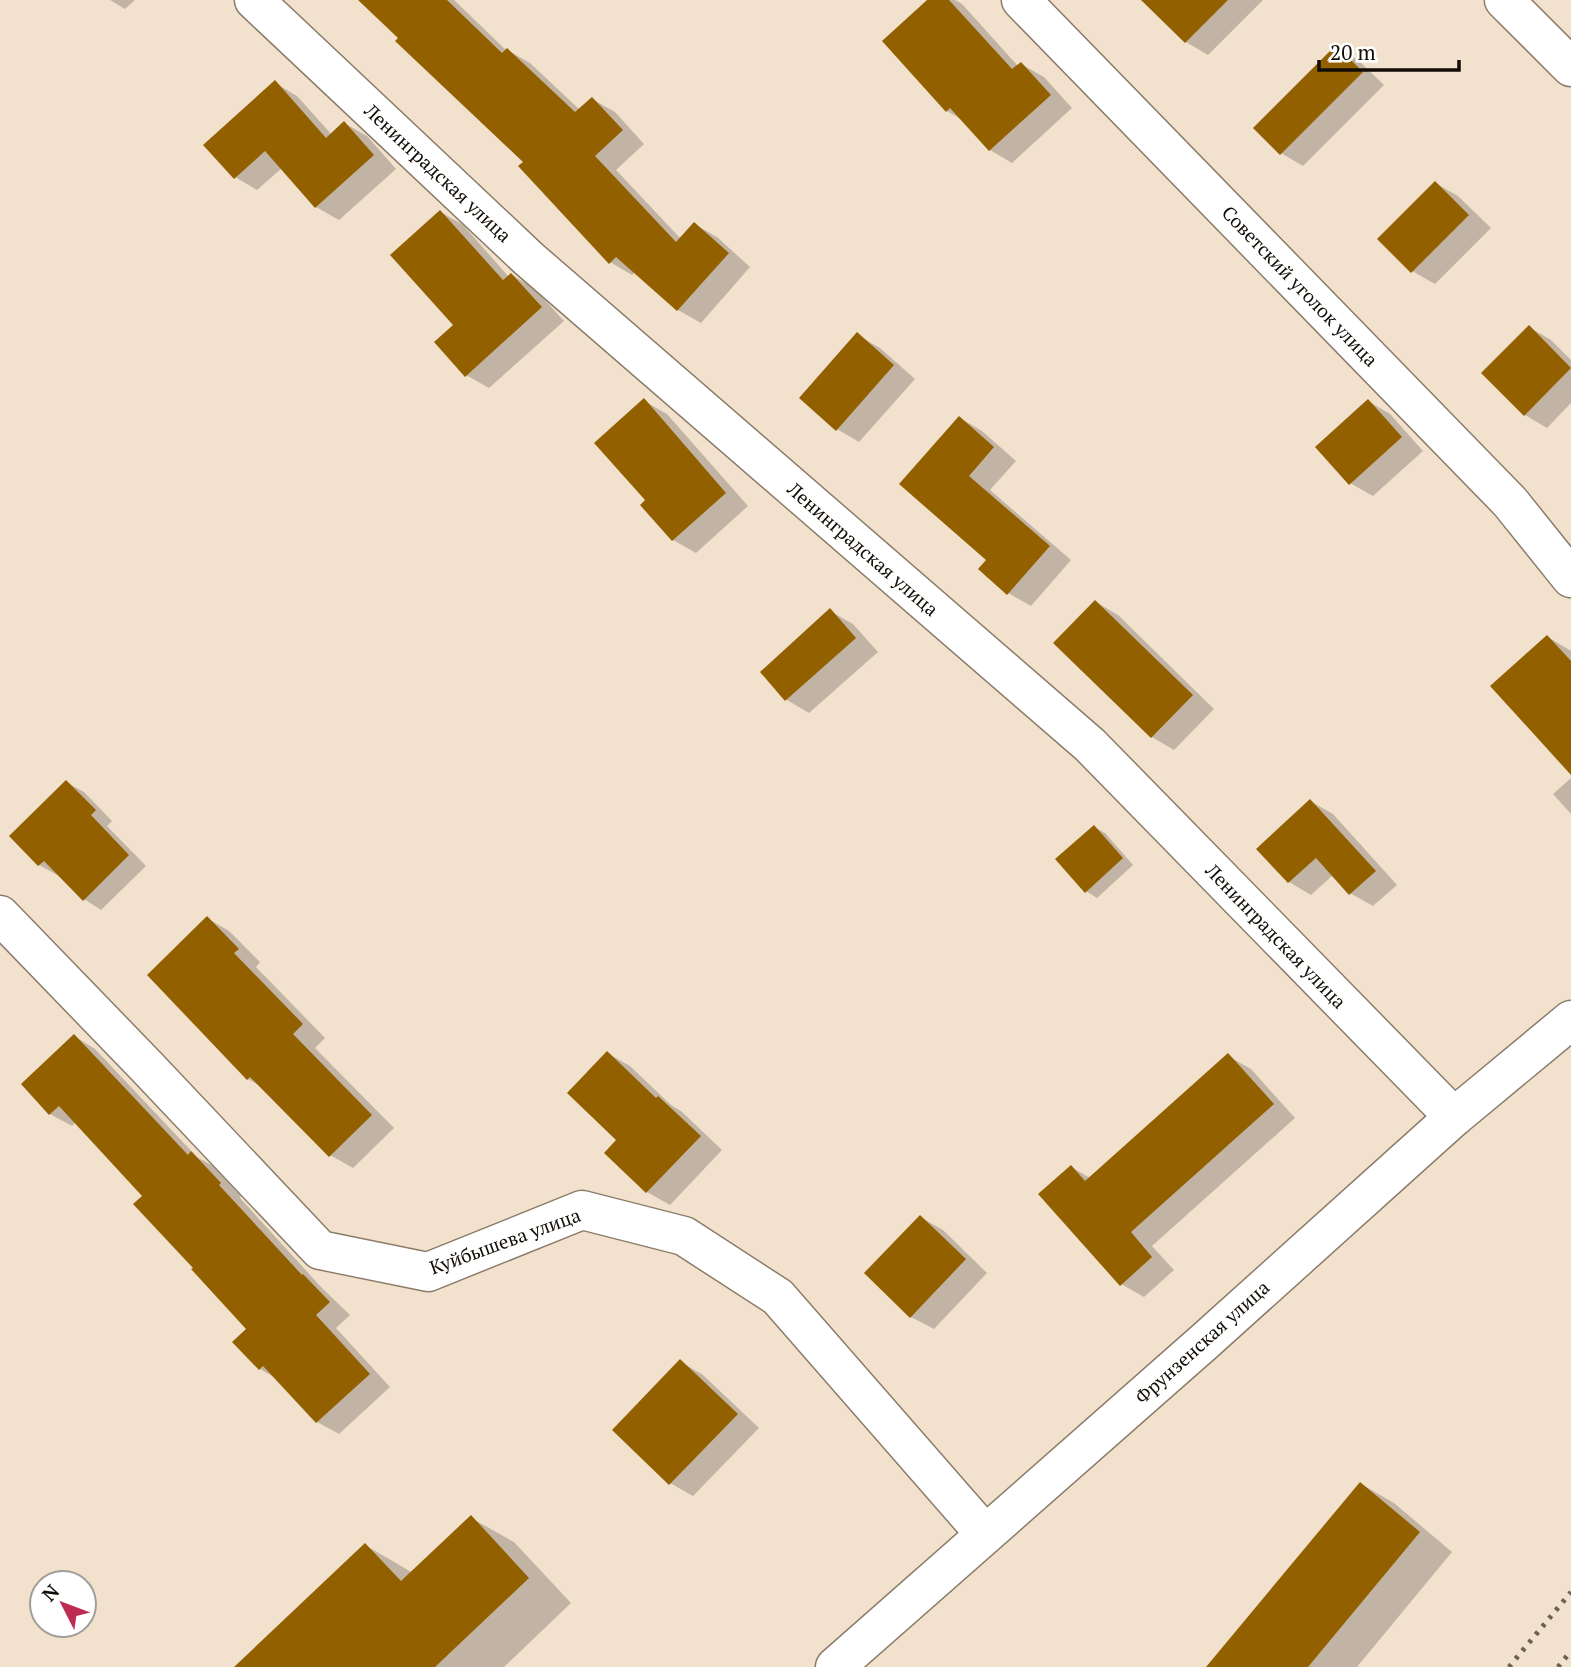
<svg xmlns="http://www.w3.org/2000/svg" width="1571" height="1667" viewBox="0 0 1571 1667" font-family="'PT Serif',serif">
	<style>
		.shadow { fill: #0003 }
		.building { fill: #936000 }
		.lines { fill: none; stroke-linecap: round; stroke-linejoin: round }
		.minor-casing { stroke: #8b7c6a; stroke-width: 41 }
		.tertiary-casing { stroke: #8b7c6a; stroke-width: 41 }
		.minor { stroke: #fff; stroke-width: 38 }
		.tertiary { stroke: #fff; stroke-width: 38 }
		.rail { stroke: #6b6255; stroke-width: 5; stroke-dasharray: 3.5 7; stroke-linecap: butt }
		.labels { text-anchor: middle; stroke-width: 6; stroke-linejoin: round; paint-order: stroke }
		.street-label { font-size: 19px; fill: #120d06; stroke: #fff }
	</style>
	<rect width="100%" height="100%" fill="#f2e2cd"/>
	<!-- shadow -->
	<g class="shadow">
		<path d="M 110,0 L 135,0 L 125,9 Z"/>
		<path d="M 361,0 L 454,0 L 507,51 L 507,50 L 530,63 L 580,110 L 592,99 L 615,112 L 644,144 L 616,170 L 681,239 L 694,224 L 717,237 L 750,267 L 701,323 L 678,310 L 636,272 L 632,275 L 610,262 L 525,162 Z"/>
		<path d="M 930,0 L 955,0 L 962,4 L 1018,66 L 1021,64 L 1044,77 L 1072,108 L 1012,163 L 990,150 L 964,121 L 947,111 Z"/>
		<path d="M 1178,0 L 1263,0 L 1208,55 L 1186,42 Z"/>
		<path d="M 1336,47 L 1358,60 L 1384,85 L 1303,166 L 1281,153 Z"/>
		<path d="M 275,83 L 297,96 L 332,135 L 344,123 L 367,136 L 396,169 L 339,220 L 316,207 L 282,168 L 257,190 L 235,177 Z"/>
		<path d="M 1435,183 L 1458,196 L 1491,228 L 1435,284 L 1412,271 Z"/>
		<path d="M 441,212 L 463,225 L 509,277 L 512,275 L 534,288 L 564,321 L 489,388 L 466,375 L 455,325 Z"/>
		<path d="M 1529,327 L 1551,340 L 1571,360 L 1571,403 L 1547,428 L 1525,415 Z"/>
		<path d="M 857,335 L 880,348 L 915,379 L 859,442 L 837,429 Z"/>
		<path d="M 644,401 L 667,414 L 748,506 L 696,553 L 673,540 L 647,501 Z"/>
		<path d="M 1368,401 L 1390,414 L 1423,451 L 1373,496 L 1350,483 Z"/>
		<path d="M 960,418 L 982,431 L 1016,461 L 990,490 L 1071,560 L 1031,606 L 1008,593 L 981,569 L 988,560 L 902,484 Z"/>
		<path d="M 1096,602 L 1118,615 L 1214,709 L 1174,750 L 1152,737 Z"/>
		<path d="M 830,611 L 853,624 L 878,652 L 809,713 L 787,700 L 762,672 Z"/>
		<path d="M 1548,637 L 1571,651 L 1571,730 Z"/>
		<path d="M 1571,778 L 1571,814 L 1553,794 Z"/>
		<path d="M 66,782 L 84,792 L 112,821 L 107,826 L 146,866 L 101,910 L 84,899 L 58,873 L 57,875 L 39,865 Z"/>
		<path d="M 1310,801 L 1333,814 L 1397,885 L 1373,906 L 1350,893 L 1333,875 L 1311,895 L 1289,882 Z"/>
		<path d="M 1094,827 L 1105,833 L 1133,865 L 1097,898 L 1086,891 Z"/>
		<path d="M 207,918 L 229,931 L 260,962 L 256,967 L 325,1038 L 315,1048 L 394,1128 L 353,1168 L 330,1155 L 264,1088 L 248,1079 Z"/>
		<path d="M 74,1036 L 95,1049 L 197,1157 L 213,1166 L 241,1196 L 240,1198 L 321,1287 L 350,1315 L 336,1328 L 390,1387 L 339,1434 L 317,1422 L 279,1380 L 260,1369 L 248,1329 L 195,1268 L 145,1196 L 76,1122 L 72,1126 L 50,1114 Z"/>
		<path d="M 607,1053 L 630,1066 L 671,1105 L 681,1111 L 722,1150 L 670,1205 L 647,1192 L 606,1153 L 618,1140 Z"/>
		<path d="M 1228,1056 L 1251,1069 L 1295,1118 L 1152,1246 L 1174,1270 L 1144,1297 L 1121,1284 L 1071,1167 L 1090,1178 Z"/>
		<path d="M 920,1217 L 943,1230 L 987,1273 L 934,1329 L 911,1317 Z"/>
		<path d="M 681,1362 L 703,1375 L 759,1428 L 693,1496 L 670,1483 Z"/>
		<path d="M 1361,1484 L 1394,1503 L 1452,1552 L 1357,1667 L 1208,1667 Z"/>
		<path d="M 471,1518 L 514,1542 L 571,1603 L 504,1667 L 236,1667 L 365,1545 L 408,1570 L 412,1573 Z"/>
	</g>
	<!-- building -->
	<g class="building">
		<path d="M 358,0 L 447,0 L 502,53 L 507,48 L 575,112 L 592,97 L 623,130 L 595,156 L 676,242 L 694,222 L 729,253 L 677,311 L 616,257 L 609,264 L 518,166 L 523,162 L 395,41 L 398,38 Z"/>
		<path d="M 927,0 L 949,0 L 1012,69 L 1021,62 L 1051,95 L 989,151 L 950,108 L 946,112 L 882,41 Z"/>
		<path d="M 1141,0 L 1228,0 L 1185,43 Z"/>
		<path d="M 1336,45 L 1363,72 L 1280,155 L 1253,128 Z"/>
		<path d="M 275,80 L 326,138 L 344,121 L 374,155 L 315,208 L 265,151 L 234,179 L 203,145 Z"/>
		<path d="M 1435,181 L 1469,215 L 1411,273 L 1377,239 Z"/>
		<path d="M 440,210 L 503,280 L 511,273 L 542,307 L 465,377 L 434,342 L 453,325 L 390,255 Z"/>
		<path d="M 1529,325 L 1571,368 L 1524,416 L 1481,373 Z"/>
		<path d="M 857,332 L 894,365 L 836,431 L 799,398 Z"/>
		<path d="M 644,398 L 726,493 L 672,541 L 640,505 L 645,500 L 594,443 Z"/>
		<path d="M 1368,399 L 1402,437 L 1349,485 L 1315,447 Z"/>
		<path d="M 959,416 L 994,447 L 969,476 L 1050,546 L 1007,595 L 978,569 L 986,560 L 899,484 Z"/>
		<path d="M 1095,600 L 1193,695 L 1151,738 L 1053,643 Z"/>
		<path d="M 830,608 L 856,638 L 785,701 L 760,672 Z"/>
		<path d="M 1547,635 L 1571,661 L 1571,775 L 1490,686 Z"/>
		<path d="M 66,780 L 96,810 L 91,815 L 129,855 L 83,901 L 44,861 L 38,866 L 9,836 Z"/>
		<path d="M 1310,799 L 1376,871 L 1349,895 L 1316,858 L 1288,883 L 1256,849 Z"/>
		<path d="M 1094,825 L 1123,858 L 1085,893 L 1055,859 Z"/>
		<path d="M 207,916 L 239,949 L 234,953 L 303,1024 L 293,1034 L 372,1115 L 329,1157 L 250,1077 L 247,1080 L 147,975 Z"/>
		<path d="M 74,1034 L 188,1155 L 191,1151 L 221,1183 L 219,1185 L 302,1275 L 303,1274 L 330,1302 L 316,1315 L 370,1374 L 316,1423 L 263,1366 L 259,1370 L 232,1342 L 246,1329 L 191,1269 L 193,1268 L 133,1204 L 142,1196 L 59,1106 L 49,1115 L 21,1084 Z"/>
		<path d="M 607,1051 L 656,1098 L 658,1096 L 701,1136 L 646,1193 L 604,1153 L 616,1140 L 567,1093 Z"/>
		<path d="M 1228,1053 L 1274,1104 L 1131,1232 L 1152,1257 L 1120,1286 L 1038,1194 L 1071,1165 L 1085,1181 Z"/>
		<path d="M 920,1215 L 966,1259 L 910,1318 L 864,1273 Z"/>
		<path d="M 680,1359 L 738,1414 L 669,1485 L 612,1430 Z"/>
		<path d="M 1360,1482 L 1420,1532 L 1308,1667 L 1206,1667 Z"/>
		<path d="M 471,1515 L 529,1578 L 435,1667 L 234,1667 L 365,1543 L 401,1581 Z"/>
	</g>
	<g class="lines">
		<!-- minor casing -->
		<g class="minor-casing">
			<g id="minor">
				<path d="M 254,0 L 529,259 L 1090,745 L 1454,1117"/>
				<path d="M 1021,0 L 1510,502 L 1571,578"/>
				<path d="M 1504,0 L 1571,67"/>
				<path d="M 0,915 L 148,1068 L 320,1250 L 428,1272 L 582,1210 L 684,1236 L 778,1297 L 985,1534"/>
			</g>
		</g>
		<!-- tertiary casing -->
		<g class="tertiary-casing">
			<path id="tertiary" d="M 835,1667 L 1204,1342 L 1454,1117 L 1571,1020"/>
		</g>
		<!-- minor -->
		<use href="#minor" class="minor"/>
		<!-- tertiary -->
		<use href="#tertiary" class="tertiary"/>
		<!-- rail -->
		<g class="rail">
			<path d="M 1509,1667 L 1571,1592"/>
			<path d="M 1558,1667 L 1571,1651"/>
		</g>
	</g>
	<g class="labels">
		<!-- street labels -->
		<g class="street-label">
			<text transform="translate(438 173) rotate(43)" y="7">Ленинградская улица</text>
			<text transform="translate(1300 286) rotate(46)" y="7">Советский уголок улица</text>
			<text transform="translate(863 549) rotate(41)" y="7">Ленинградская улица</text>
			<text transform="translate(1276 936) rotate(46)" y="7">Ленинградская улица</text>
			<text transform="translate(505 1241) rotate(-20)" y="7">Куйбышева улица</text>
			<text transform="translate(1202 1342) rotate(-42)" y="7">Фрунзенская улица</text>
		</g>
	</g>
	<!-- north arrow -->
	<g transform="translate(63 1604) rotate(312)"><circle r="33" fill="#ffffff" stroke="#a09e9b" stroke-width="2"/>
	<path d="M0-5L12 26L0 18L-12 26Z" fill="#bd2d53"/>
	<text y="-10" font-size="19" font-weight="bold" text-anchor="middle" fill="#120d06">N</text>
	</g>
	<!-- scale -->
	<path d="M1319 60v10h140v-10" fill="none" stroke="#120d06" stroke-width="3.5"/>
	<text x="1330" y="60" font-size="21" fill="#120d06" stroke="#ffffff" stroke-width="5" paint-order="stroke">20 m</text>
</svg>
